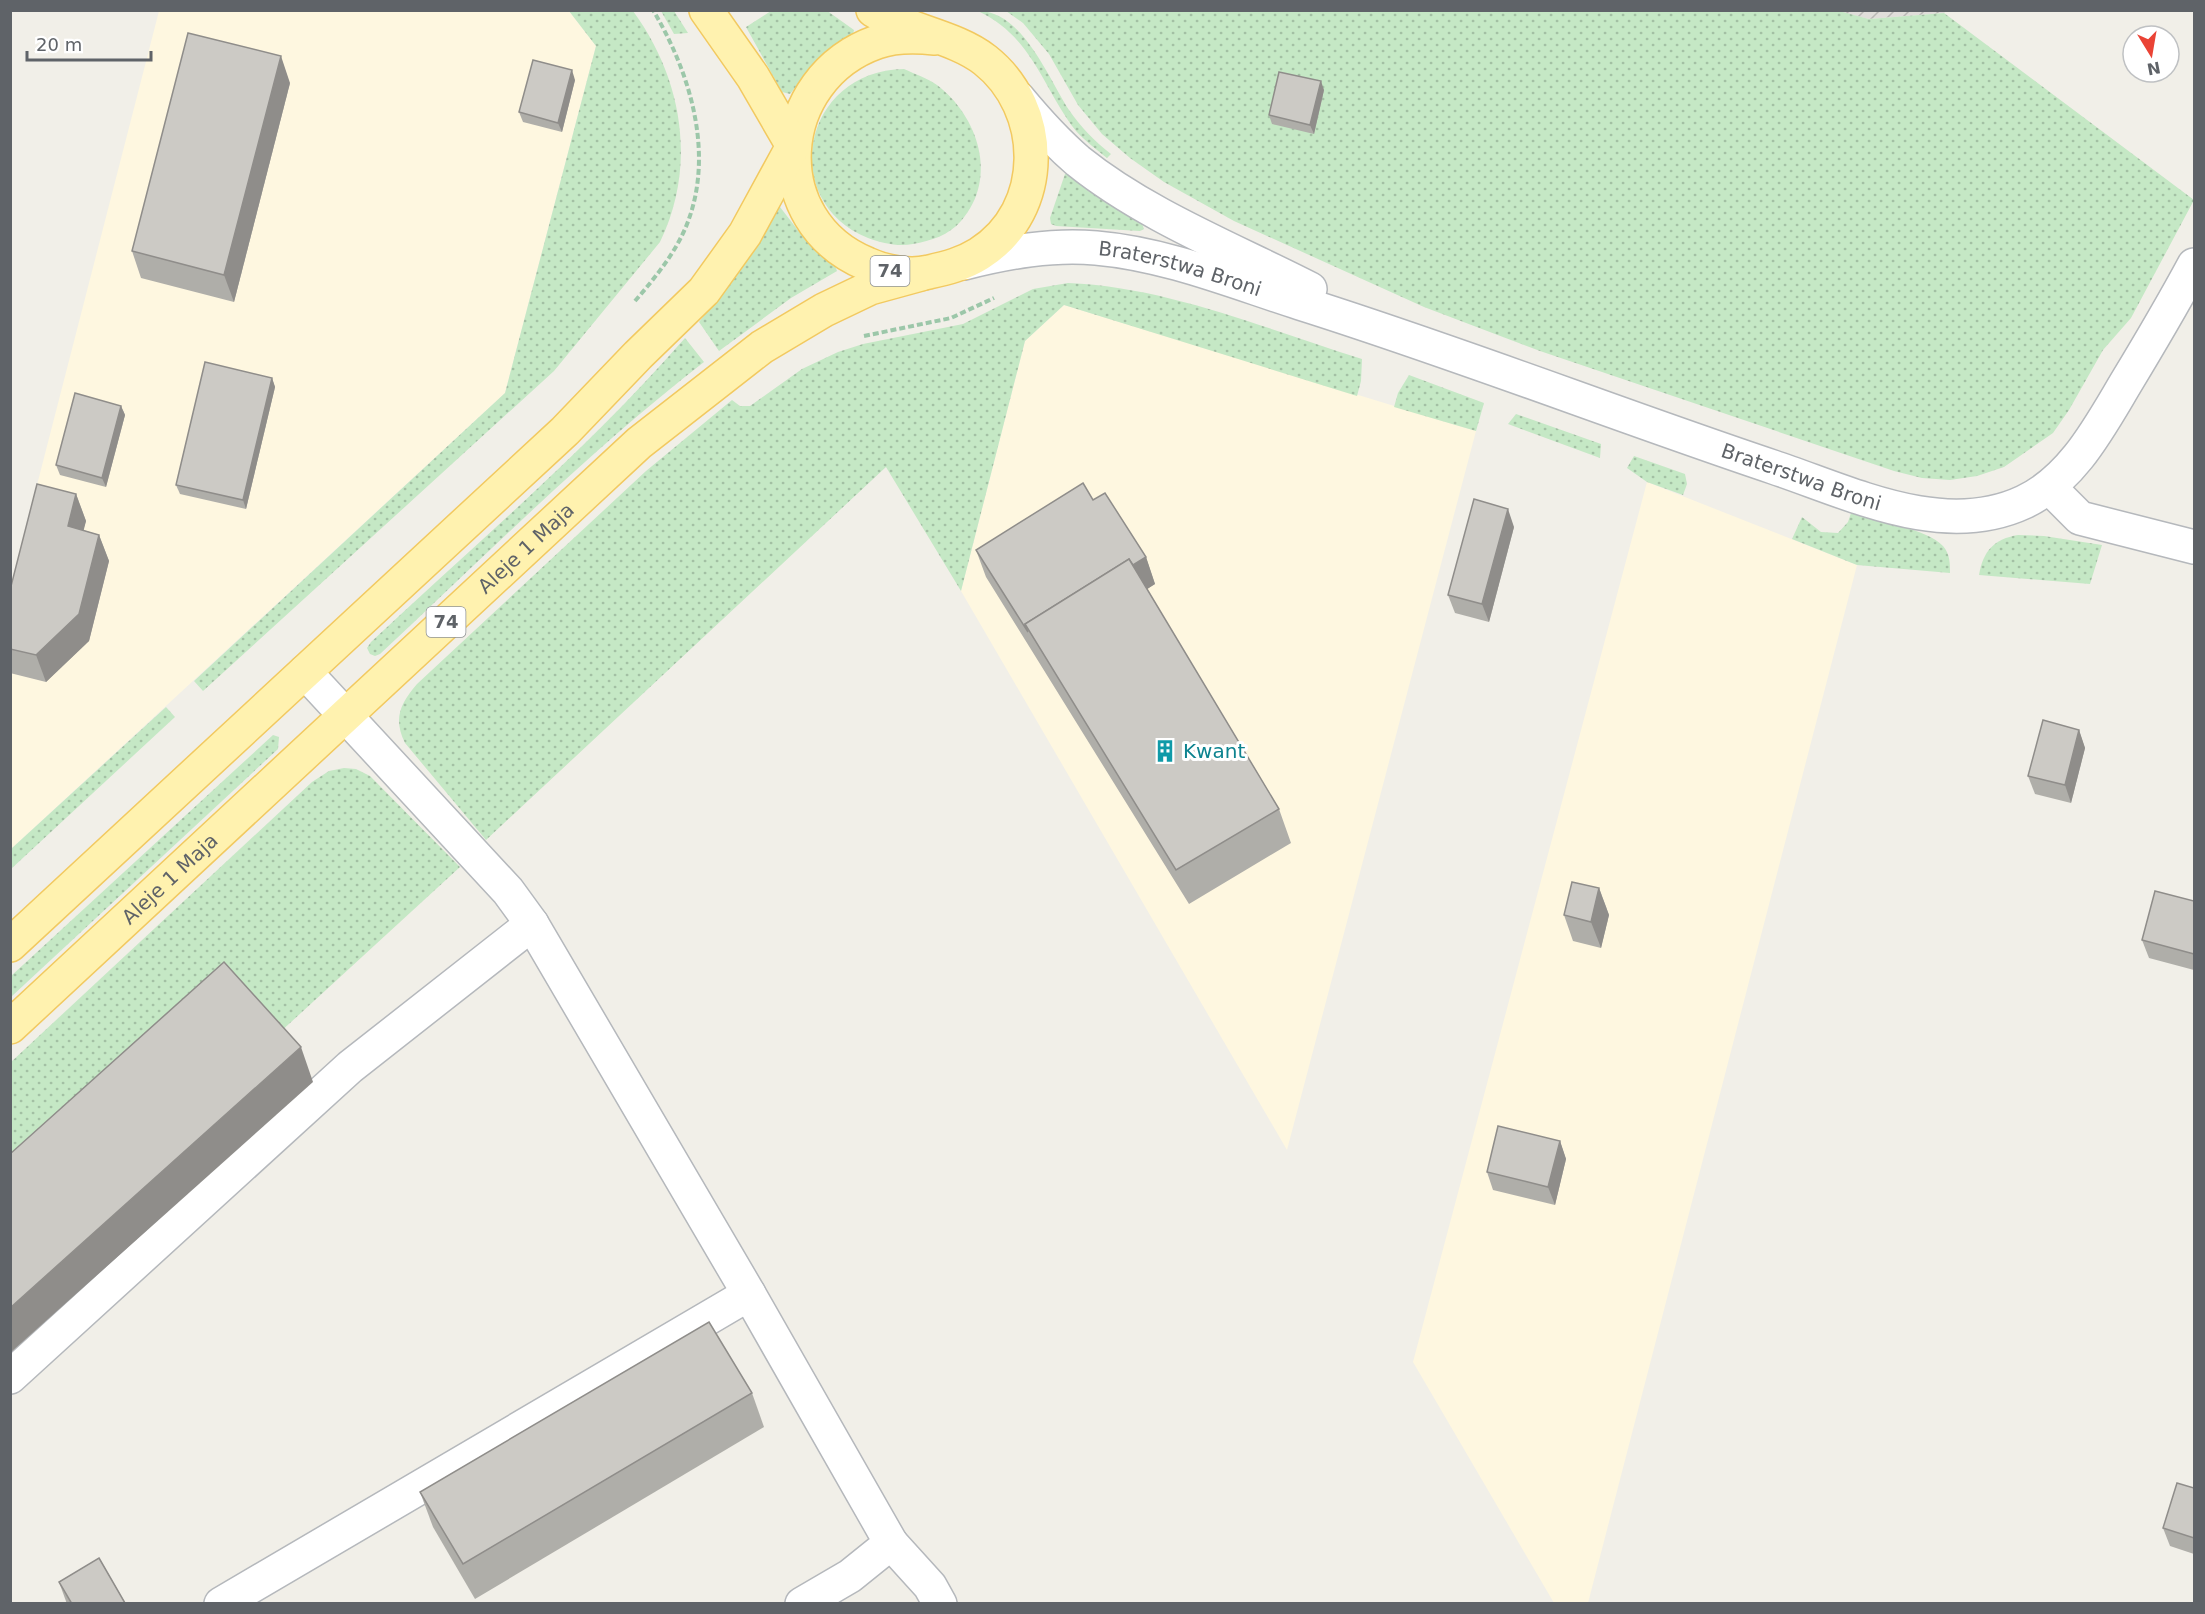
<svg xmlns="http://www.w3.org/2000/svg" width="2205" height="1614" viewBox="0 0 2205 1614" font-family="'DejaVu Sans',sans-serif">
	<style>
		.commercial { fill: #fef7e0 }
		.industrial { fill: url(#industrial-furrows) }
		.grass { fill: url(#grass-dots) }
		.lines { fill: none; stroke-linecap: round; stroke-linejoin: round }
		.minor-casing { stroke: #b5b8bc; stroke-width: 36 }
		.major-casing { stroke: #f2c960; stroke-width: 36 }
		.path { stroke: #9cc7a9; stroke-width: 4; stroke-dasharray: 6 3; stroke-linecap: butt }
		.minor { stroke: #fff; stroke-width: 33 }
		.major { stroke: #fff2af; stroke-width: 33 }
		.wall { fill: #afaea9 }
		.shaded-wall { fill: #8f8d8a }
		.building { fill: #cccac5; stroke: #8f8d8a; stroke-width: 1.5 }
		.labels { text-anchor: middle; stroke-width: 6; stroke-linejoin: round; paint-order: stroke }
		.shield { fill: #fff; stroke: #8f9295; stroke-width: 1.5 }
		.shield-label { font-size: 18px; font-weight: bold; fill: #5f6368 }
		.street-label { font-size: 20px; fill: #5f6368; stroke: #fff }
		.culture-label { font-size: 20px; fill: #0d838f; stroke: #fff; text-anchor: start }
	</style>
	<defs>
		<pattern id="industrial-furrows" width="10" height="10" patternUnits="userSpaceOnUse" patternTransform="scale(1.5)"><rect width="10" height="10" fill="#e0deda"/><path d="M-1 1l2-2M0 10L10 0M9 11l2-2" fill="none" stroke="#b9b8b5"/></pattern>
		<pattern id="grass-dots" width="8" height="8" patternUnits="userSpaceOnUse" patternTransform="scale(1.5)"><rect width="8" height="8" fill="#c5e8c5"/><path d="M2 2h.1M6 6h.1" fill="none" stroke="#a3c0a4" stroke-width="1.8" stroke-linecap="round"/></pattern>
	</defs>
	<rect width="100%" height="100%" fill="#f1efe8"/>
	<!-- commercial -->
	<g class="commercial">
		<path d="M 159,11 L 569,11 L 596,46 L 505,393 L 11,849 L 11,586 Z"/>
		<path d="M 1064,305 L 1476,431 L 1287,1150 L 961,591 L 1025,341 Z"/>
		<path d="M 1647,482 L 1857,565 L 1588,1603 L 1554,1603 L 1413,1362 Z"/>
	</g>
	<!-- industrial -->
	<path class="industrial" d="M 1835,11 L 1947,11 L 1944,13 L 1869,19 Z"/>
	<!-- grass -->
	<g class="grass">
		<path d="M 826,10 L 854,30 L 852,38 L 817,61 L 790,94 L 782,92 L 746,27 L 771,11 Z"/>
		<path d="M 1835,10 L 1869,19 L 1944,13 L 2194,200 L 2131,318 L 2103,350 L 2069,410 L 2053,433 L 2004,467 L 1977,476 L 1950,480 L 1922,478 L 1894,471 L 1540,351 L 1424,307 L 1234,221 L 1164,182 L 1130,158 L 1102,134 L 1078,105 L 1049,54 L 1023,23 L 1006,11 Z"/>
		<path d="M 569,11 L 633,11 C 683,79 697,166 660,242 L 554,371 L 203,691 L 194,681 L 505,393 L 596,46 Z"/>
		<path d="M 661,11 L 674,11 L 688,33 L 674,34 Z"/>
		<path d="M 978,11 C 1022,10 1049,79 1069,110 C 1081,127 1094,141 1111,154 L 1107,158 C 1097,150 1085,141 1076,131 C 1042,87 1033,37 978,11 Z"/>
		<path d="M 904,69 C 915,74 927,78 937,85 C 978,116 999,178 961,221 C 949,235 931,241 913,244 C 898,247 882,243 868,238 C 778,202 801,71 904,69 Z"/>
		<path d="M 1065,174 L 1072,175 L 1141,221 L 1144,229 L 1140,231 L 1056,226 L 1051,224 L 1050,218 Z"/>
		<path d="M 780,207 L 807,242 L 835,266 L 837,271 L 791,298 L 719,351 L 699,322 C 728,286 759,252 774,208 Z"/>
		<path d="M 1068,283 C 1168,287 1266,329 1362,359 L 1361,381 L 1357,396 L 1064,305 L 1025,341 L 961,591 L 886,467 L 486,840 L 405,743 C 393,719 400,704 417,684 L 646,471 L 732,400 L 740,406 L 750,406 L 802,369 L 838,352 L 863,344 L 963,324 L 1033,289 Z"/>
		<path d="M 685,338 L 704,362 C 589,451 486,555 380,654 L 375,656 L 370,654 L 367,648 L 371,642 C 477,543 589,448 685,338 Z"/>
		<path d="M 1409,375 L 1484,403 L 1476,431 L 1394,407 L 1398,393 Z"/>
		<path d="M 1516,414 L 1601,444 L 1600,458 L 1508,424 Z"/>
		<path d="M 1634,456 L 1685,474 L 1687,484 L 1683,495 L 1647,482 L 1627,468 Z"/>
		<path d="M 1851,513 C 1874,520 1928,529 1943,546 C 1950,554 1950,563 1950,573 L 1857,565 L 1792,539 L 1802,517 L 1821,532 L 1838,533 L 1848,522 Z"/>
		<path d="M 2018,535 L 2044,536 L 2102,545 L 2090,584 L 1979,575 C 1983,551 1994,539 2018,535 Z"/>
		<path d="M 166,707 L 175,717 L 11,869 L 11,849 Z"/>
		<path d="M 273,735 L 279,737 L 278,749 L 11,997 L 11,976 Z"/>
		<path d="M 344,768 L 356,769 L 370,776 L 460,867 L 11,1279 L 11,1062 L 312,782 L 329,771 Z"/>
	</g>
	<g class="lines">
		<!-- minor casing -->
		<g class="minor-casing">
			<g id="minor">
				<path d="M 1018,98 C 1037,121 1056,142 1078,161 C 1145,215 1234,250 1310,289"/>
				<path id="s1" d="M 964,263 C 1008,252 1052,244 1096,248 C 1166,254 1234,282 1300,303 C 1459,353 1615,414 1773,467 C 1851,493 1943,540 2024,502 C 2073,479 2100,426 2127,381 C 2150,343 2173,304 2194,265"/>
				<path d="M 2049,487 L 2080,518 L 2194,547"/>
				<path d="M 305,672 L 508,891 L 532,924 L 749,1294 L 891,1543 L 850,1576 L 802,1604"/>
				<path d="M 10,1377 L 350,1067 L 532,924"/>
				<path d="M 891,1543 L 930,1586 L 940,1604"/>
				<path d="M 221,1604 L 749,1294"/>
			</g>
		</g>
		<!-- major casing -->
		<g class="major-casing">
			<g id="major">
				<path d="M 873,10 C 908,31 956,37 985,60 C 1046,108 1049,210 979,254 C 963,264 947,268 929,272 C 910,277 884,272 867,264 C 763,221 774,78 877,42 C 896,35 916,36 935,38"/>
				<path d="M 10,945 L 565,431 L 638,355 L 704,291 L 745,234 L 793,146 L 753,77 L 706,10"/>
				<path id="s2" d="M 10,1027 L 639,443 L 762,347 L 824,310 L 870,288 L 921,274"/>
			</g>
		</g>
		<!-- path -->
		<g class="path">
			<path d="M 635,301 C 654,279 673,256 685,229 C 716,157 691,74 653,10"/>
			<path d="M 864,336 L 951,318 L 994,298"/>
		</g>
		<!-- minor -->
		<use href="#minor" class="minor"/>
		<!-- major -->
		<use href="#major" class="major"/>
	</g>
	<!-- wall -->
	<g class="wall">
		<path d="M 575,80 L 562,132 L 523,122 L 519,112 Z"/>
		<path d="M 290,83 L 234,302 L 141,278 L 132,251 Z"/>
		<path d="M 1324,90 L 1314,134 L 1272,124 L 1269,115 Z"/>
		<path d="M 272,378 L 275,387 L 246,509 L 180,494 L 176,485 Z"/>
		<path d="M 121,406 L 125,415 L 106,487 L 60,475 L 56,465 Z"/>
		<path d="M 76,494 L 86,521 L 83,530 L 99,535 L 109,561 L 89,641 L 46,682 L 10,673 L 10,590 Z"/>
		<path d="M 1093,500 L 1146,557 L 1155,584 L 1147,589 L 1279,809 L 1291,843 L 1189,904 L 986,577 L 976,550 Z"/>
		<path d="M 1514,527 L 1489,622 L 1455,613 L 1448,595 Z"/>
		<path d="M 2079,730 L 2085,748 L 2071,803 L 2035,794 L 2028,776 Z"/>
		<path d="M 1599,888 L 1609,915 L 1601,948 L 1573,941 L 1564,915 Z"/>
		<path d="M 2194,901 L 2194,970 L 2149,958 L 2142,940 Z"/>
		<path d="M 1560,1141 L 1566,1159 L 1555,1205 L 1493,1190 L 1487,1172 Z"/>
		<path d="M 752,1393 L 764,1427 L 475,1599 L 433,1527 L 420,1492 Z"/>
		<path d="M 2194,1488 L 2194,1554 L 2170,1546 L 2163,1528 Z"/>
		<path d="M 99,1558 L 126,1604 L 67,1604 L 59,1582 Z"/>
	</g>
	<!-- shaded-wall -->
	<g class="shaded-wall">
		<path d="M 281,56 L 290,83 L 234,302 L 224,275 Z"/>
		<path d="M 572,70 L 575,80 L 562,132 L 558,123 Z"/>
		<path d="M 1321,81 L 1324,90 L 1314,134 L 1310,125 Z"/>
		<path d="M 272,378 L 275,387 L 246,509 L 243,500 Z"/>
		<path d="M 121,406 L 125,415 L 106,487 L 102,478 Z"/>
		<path d="M 76,494 L 86,521 L 78,553 L 68,526 Z"/>
		<path d="M 1508,509 L 1514,527 L 1489,622 L 1482,604 Z"/>
		<path d="M 99,535 L 109,561 L 89,641 L 46,682 L 36,655 Z"/>
		<path d="M 1146,557 L 1155,584 L 1044,655 L 1029,631 Z"/>
		<path d="M 2079,730 L 2085,748 L 2071,803 L 2065,785 Z"/>
		<path d="M 1599,888 L 1609,915 L 1601,948 L 1591,922 Z"/>
		<path d="M 301,1047 L 313,1082 L 10,1353 L 10,1308 Z"/>
		<path d="M 1560,1141 L 1566,1159 L 1555,1205 L 1548,1187 Z"/>
	</g>
	<!-- building -->
	<g class="building">
		<path d="M 188,33 L 281,56 L 224,275 L 132,251 Z"/>
		<path d="M 533,60 L 572,70 L 558,123 L 519,112 Z"/>
		<path d="M 1279,72 L 1321,81 L 1310,125 L 1269,115 Z"/>
		<path d="M 205,362 L 272,378 L 243,500 L 176,485 Z"/>
		<path d="M 75,393 L 121,406 L 102,478 L 56,465 Z"/>
		<path d="M 1083,483 L 1093,500 L 1105,493 L 1146,557 L 1133,565 L 1129,559 L 1025,624 L 1028,632 L 976,550 Z"/>
		<path d="M 37,484 L 76,494 L 68,526 L 99,535 L 79,614 L 36,655 L 10,649 L 10,590 Z"/>
		<path d="M 1474,499 L 1508,509 L 1482,604 L 1448,595 Z"/>
		<path d="M 1129,559 L 1279,809 L 1176,870 L 1025,624 Z"/>
		<path d="M 2043,720 L 2079,730 L 2065,785 L 2028,776 Z"/>
		<path d="M 1572,882 L 1599,888 L 1591,922 L 1564,915 Z"/>
		<path d="M 2155,891 L 2194,901 L 2194,954 L 2142,940 Z"/>
		<path d="M 224,962 L 301,1047 L 10,1308 L 10,1154 Z"/>
		<path d="M 1498,1126 L 1560,1141 L 1548,1187 L 1487,1172 Z"/>
		<path d="M 709,1322 L 752,1393 L 463,1564 L 420,1492 Z"/>
		<path d="M 2177,1483 L 2194,1488 L 2194,1538 L 2163,1528 Z"/>
		<path d="M 99,1558 L 125,1603 L 72,1604 L 59,1582 Z"/>
	</g>
	<!-- icons -->
	<defs>
		<g id="building-bare" transform="scale(1.8)"><path d="M-4-6H4V6H1V3H-1V6H-4ZM-2.5-4.3h1.7v1.8h-1.7ZM.8-4.3h1.7v1.8H.8ZM-2.5-1h1.7V.8h-1.7ZM.8-1h1.7V.8H.8Z" fill="#0f9aa8" stroke="#fff" stroke-width="2.5" paint-order="stroke"/></g>
	</defs>
	<g fill-rule="evenodd">
		<use href="#building-bare" x="1165" y="751"/>
	</g>
	<g class="labels">
		<!-- shield labels -->
		<g class="shield">
			<rect x="870.5" y="256" width="39" height="30" rx="4.5"/>
			<rect x="426.5" y="607" width="39" height="30" rx="4.5"/>
		</g>
		<g class="shield-label">
			<text x="890" y="277">74</text>
			<text x="446" y="628">74</text>
		</g>
		<!-- street labels -->
		<g class="street-label">
			<text dy="7" stroke="none"><textPath href="#s1" startOffset="220">Braterstwa Broni</textPath></text>
			<text dy="7" stroke="none"><textPath href="#s1" startOffset="876">Braterstwa Broni</textPath></text>
			<text dy="7" stroke="none"><textPath href="#s2" startOffset="704">Aleje 1 Maja</textPath></text>
			<text dy="7" stroke="none"><textPath href="#s2" startOffset="218">Aleje 1 Maja</textPath></text>
		</g>
		<!-- culture labels -->
		<g class="culture-label">
			<text x="1183" y="758">Kwant</text>
		</g>
	</g>
	<!-- border -->
	<rect width="2205" height="1614" fill="none" stroke="#5f6368" stroke-width="24"/>
	<!-- north arrow -->
	<g transform="translate(2151 54) rotate(169)"><circle r="28" fill="#ffffff" stroke="#bfc1c3" stroke-width="1.5"/>
	<path d="M0-4.5L10 22L0 15L-10 22Z" fill="#ea4335"/>
	<text y="-9" font-size="16" font-weight="bold" text-anchor="middle" fill="#5f6368">N</text>
	</g>
	<!-- scale -->
	<path d="M27 51v9h124v-9" fill="none" stroke="#5f6368" stroke-width="3"/>
	<text x="36" y="51" font-size="18" fill="#5f6368" stroke="#ffffff" stroke-width="4.5" paint-order="stroke">20 m</text>
</svg>
